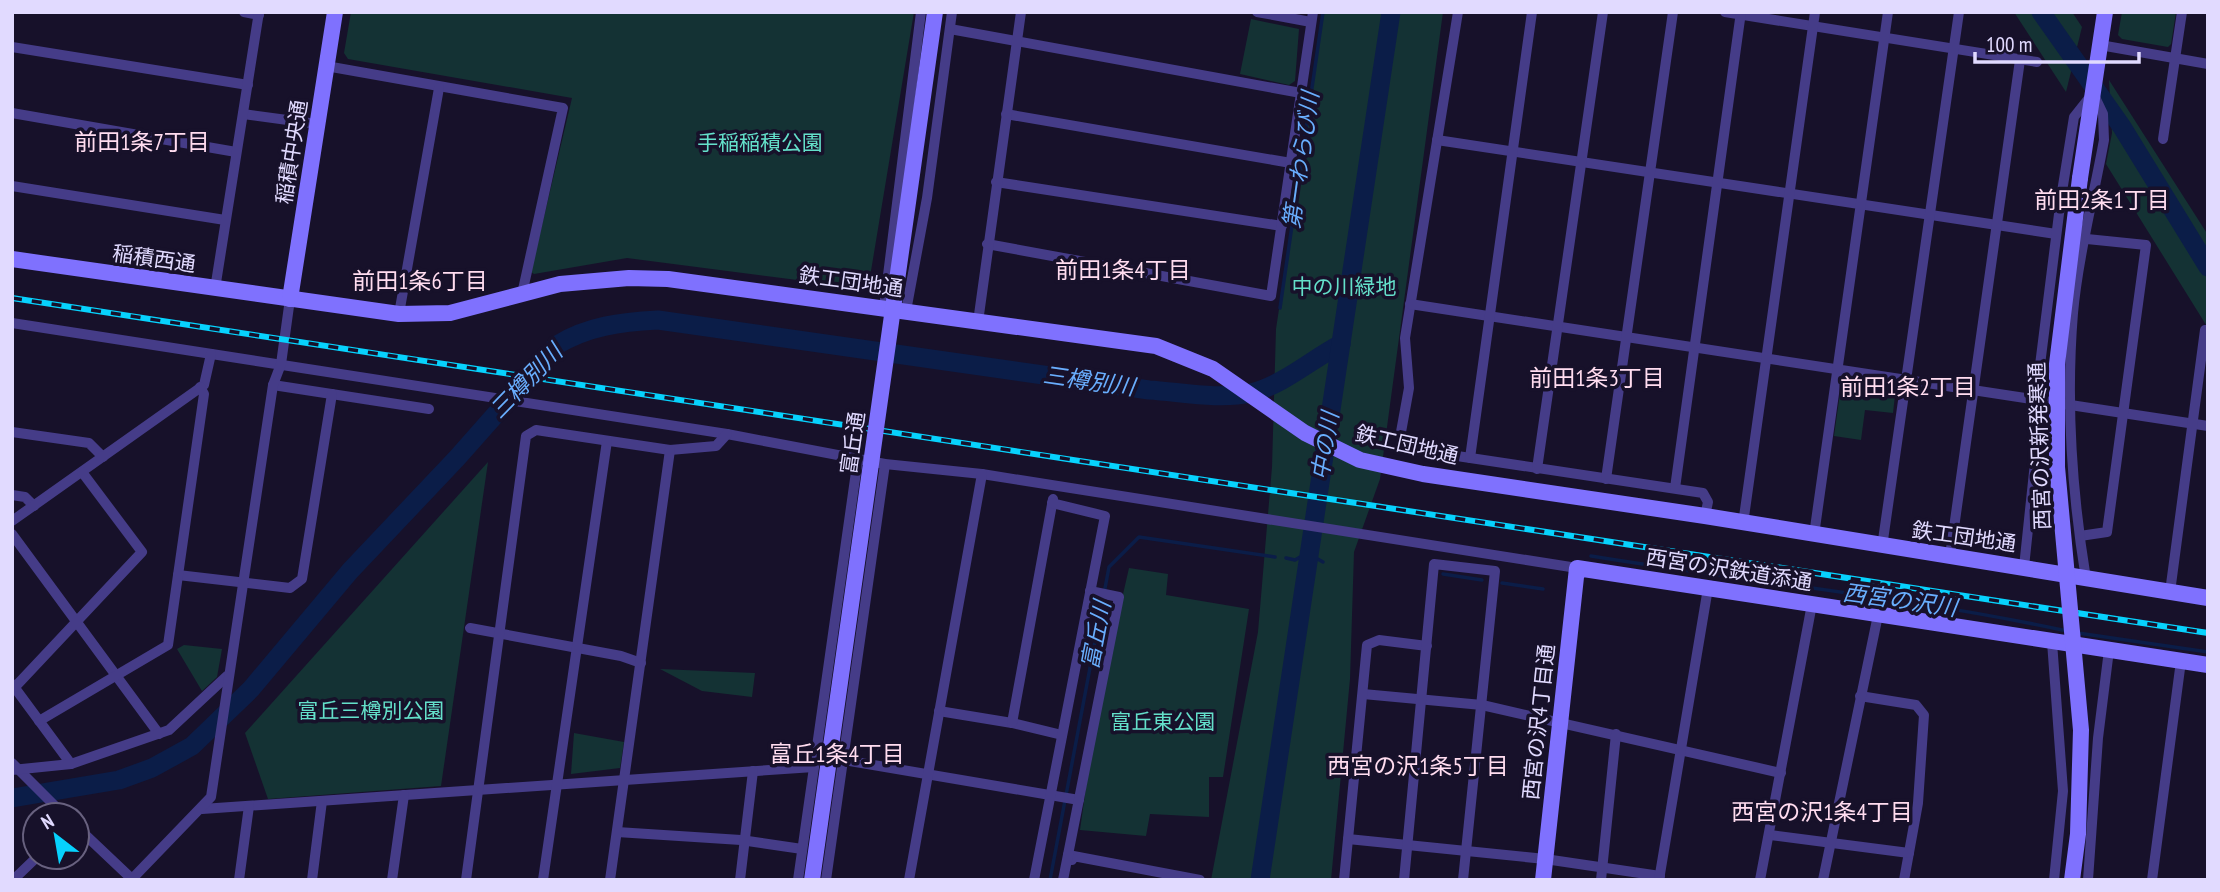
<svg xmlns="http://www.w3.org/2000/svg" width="2220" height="892" viewBox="0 0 2220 892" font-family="'PT Sans Narrow','Noto Sans JP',sans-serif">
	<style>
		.green { fill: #143234 }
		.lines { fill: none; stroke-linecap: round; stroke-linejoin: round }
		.stream { stroke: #0b1d48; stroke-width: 3.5 }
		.river { stroke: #0b1d48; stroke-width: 19 }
		.street { stroke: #453c88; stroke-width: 10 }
		.secondary { stroke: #7f71fe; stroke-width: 16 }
		.rail-casing { stroke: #07d2fd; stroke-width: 6 }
		.rail { stroke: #17112a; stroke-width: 3.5; stroke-dasharray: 10; stroke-linecap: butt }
		.secondary-bridge { stroke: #7f71fe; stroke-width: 16 }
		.labels { text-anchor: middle; stroke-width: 7; stroke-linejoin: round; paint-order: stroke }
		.park-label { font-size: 21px; fill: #64e0ca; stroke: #17112a }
		.street-label { font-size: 21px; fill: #e1daff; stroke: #17112a }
		.neighbourhood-label { font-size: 23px; fill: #ffdcef; stroke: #17112a }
		.water-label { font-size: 23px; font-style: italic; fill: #69aefe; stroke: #17112a }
	</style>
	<rect width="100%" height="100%" fill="#17112a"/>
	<!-- green -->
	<g class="green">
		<path d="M 351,12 L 914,12 L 869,283 L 860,288 L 627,258 L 534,274 L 531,272 L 572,98 L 348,59 L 344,53 Z"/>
		<path d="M 1324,12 L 1443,12 L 1380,479 L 1354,552 L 1350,679 L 1331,880 L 1211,880 L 1258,632 L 1272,467 L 1276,329 Z"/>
		<path d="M 2014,12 L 2072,12 L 2082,27 L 2066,92 Z"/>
		<path d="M 2122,12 L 2176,12 L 2171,44 L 2168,47 L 2122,39 L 2118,35 Z"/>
		<path d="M 1251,19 L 1299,29 L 1295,81 L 1289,85 L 1240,74 Z"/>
		<path d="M 2109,80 L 2208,235 L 2208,328 L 2106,164 L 2112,133 Z"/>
		<path d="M 1842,379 L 1896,386 L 1893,413 L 1865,410 L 1861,440 L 1834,436 Z"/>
		<path d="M 488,462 L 441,786 L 268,799 L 245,733 Z"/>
		<path d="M 1129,568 L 1168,574 L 1166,595 L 1249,609 L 1223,777 L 1209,777 L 1209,817 L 1150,814 L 1146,836 L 1080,830 L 1097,708 Z"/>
		<path d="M 184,645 L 222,649 L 217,677 L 202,691 L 177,649 Z"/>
		<path d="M 660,669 L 755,673 L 752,697 L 702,691 Z"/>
		<path d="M 574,733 L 624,742 L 620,768 L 571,774 Z"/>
	</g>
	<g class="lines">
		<!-- stream -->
		<g class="stream">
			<path d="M 1280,308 L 1323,12"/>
			<path d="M 1591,556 C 1750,582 1910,597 2067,631"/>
			<path d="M 1286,558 L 1295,560 L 1307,553 L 1323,562"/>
			<path d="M 1443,574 L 1482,580"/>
			<path d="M 1502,583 L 1543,589"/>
			<path d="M 2078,633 L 2208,652"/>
			<path d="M 1050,880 L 1109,567 L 1139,537 L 1275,557"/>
		</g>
		<!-- river -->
		<g class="river">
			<path d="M 2041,12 L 2122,127 L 2208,267"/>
			<path d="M 12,798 L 119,780 L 152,768 L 192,746 L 251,689 L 350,571 L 457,458 L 557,345 C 588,326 621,322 658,320 L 1149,390 C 1181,392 1219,400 1251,393 C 1283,385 1312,359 1341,344"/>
			<path d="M 1260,880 L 1391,12"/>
		</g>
		<!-- street -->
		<g class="street">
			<path d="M 244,12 L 259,15"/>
			<path d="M 1257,12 L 1311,22"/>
			<path d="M 1458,12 L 1405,338 L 1409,388 L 1401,432 L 1404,448 L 1703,493 L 1708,502 L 1705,516"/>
			<path d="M 1725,12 L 2037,62"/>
			<path d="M 950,29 L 1301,93"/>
			<path d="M 2100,45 L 2208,64"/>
			<path d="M 12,47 L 248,85"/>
			<path d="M 326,66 L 563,108 L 522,294"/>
			<path d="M 12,113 L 236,152"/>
			<path d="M 243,114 L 317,124"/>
			<path d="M 1006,114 L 1291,163"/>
			<path d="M 2163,139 L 2182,12"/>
			<path d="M 1437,140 L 2056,234"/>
			<path d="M 996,182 L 1282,226"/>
			<path d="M 12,186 L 225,220"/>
			<path d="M 987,244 L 1271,296 L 1313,12"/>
			<path d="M 215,289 L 259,12"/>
			<path d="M 1410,304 L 2208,426"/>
			<path d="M 884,307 L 921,12"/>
			<path d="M 906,311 L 927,198 L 952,12"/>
			<path d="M 399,314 L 439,88"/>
			<path d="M 978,322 L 1021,12"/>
			<path d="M 12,323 L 727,434 L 885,464 L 982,474 L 1577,568"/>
			<path d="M 273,385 L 429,409"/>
			<path d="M 12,432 L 89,443 L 103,457"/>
			<path d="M 1470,458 L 1532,12"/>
			<path d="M 1537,469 L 1603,12"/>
			<path d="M 1606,479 L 1673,12"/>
			<path d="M 1675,488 L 1741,12"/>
			<path d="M 12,495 L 25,497 L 34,506"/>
			<path d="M 12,521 L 204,385 L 211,354"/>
			<path d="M 1743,524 L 1815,12"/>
			<path d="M 12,534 L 159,734"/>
			<path d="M 1814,535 L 1888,12"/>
			<path d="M 2080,536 L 2107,532 L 2146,245 L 2087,239"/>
			<path d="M 1882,547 L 1959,12"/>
			<path d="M 1950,556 L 2020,60"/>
			<path d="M 2024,567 L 2038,434 L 2040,365 L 2061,198 L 2074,117 L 2093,93 L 2103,114 L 2104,140 C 2094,195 2078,258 2073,313 C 2066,399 2072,493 2086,579"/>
			<path d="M 178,575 L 290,588 L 302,579 L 332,394"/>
			<path d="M 2170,592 L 2205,330"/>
			<path d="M 470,628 L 621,656 L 641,663"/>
			<path d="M 2052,642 L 2063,791 L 2054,880"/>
			<path d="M 12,684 L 71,764"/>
			<path d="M 15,687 L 142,552 L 82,472"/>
			<path d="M 1363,694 L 1482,705 L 1781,773"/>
			<path d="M 1860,696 L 1916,705 L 1924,715 L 1918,803 L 1904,880"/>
			<path d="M 939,711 L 1012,723 L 1062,735"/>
			<path d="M 39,721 L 168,645 L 204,394 L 200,387"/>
			<path d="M 1012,723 L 1053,499"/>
			<path d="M 844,760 L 1079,800"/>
			<path d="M 12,763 L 64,815"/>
			<path d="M 12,770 L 71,764 L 169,730 L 227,676"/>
			<path d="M 202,809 L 814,767"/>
			<path d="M 77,827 L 133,880"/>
			<path d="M 617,832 L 741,840 L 802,849"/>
			<path d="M 1770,835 L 1909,853"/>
			<path d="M 1348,839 L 1545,859 L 1660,876"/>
			<path d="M 1072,860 L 1068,855 L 1200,880"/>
			<path d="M 13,880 L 37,857"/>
			<path d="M 131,880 L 211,797 L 273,385 L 281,364 L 290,299"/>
			<path d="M 239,880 L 249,806"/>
			<path d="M 312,880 L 322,801"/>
			<path d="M 392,880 L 404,795"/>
			<path d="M 466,880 L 526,436 L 536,430 L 670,450 L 716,446 L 727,434"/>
			<path d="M 543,880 L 607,441"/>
			<path d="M 610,880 L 670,450"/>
			<path d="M 740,880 L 753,771"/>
			<path d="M 798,880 L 858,458"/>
			<path d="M 826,880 L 885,464"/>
			<path d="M 909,880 L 982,474"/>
			<path d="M 1034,880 L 1105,516 L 1052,503"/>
			<path d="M 1063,880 L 1119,597 L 1090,591"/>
			<path d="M 1344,880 L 1367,645 L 1379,640 L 1427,646"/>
			<path d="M 1404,880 L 1434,564 L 1495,571 L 1463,880"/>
			<path d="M 1601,880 L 1616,734"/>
			<path d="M 1659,880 L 1708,588"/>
			<path d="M 1760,880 L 1812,604"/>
			<path d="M 1823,880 L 1878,615"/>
			<path d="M 2088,880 L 2098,738 L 2109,650"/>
			<path d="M 2152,880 L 2181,661"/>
		</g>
		<!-- secondary -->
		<g class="secondary">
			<path d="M 2080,178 L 2105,12"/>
			<path d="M 12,259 L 399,314 L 450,313 L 560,284 L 629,278 L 668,279 L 1156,346 L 1213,369 L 1305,433 L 1360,460 L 1423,474 L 1705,516 L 2208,598"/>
			<path d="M 290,299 L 335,12"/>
			<path d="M 1543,880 L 1577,568 L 2208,665"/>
		</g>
		<!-- rail casing -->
		<g class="rail-casing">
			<path id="rail" d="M 12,298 L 2208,633"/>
		</g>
		<!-- rail -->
		<use href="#rail" class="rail"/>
		<!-- secondary-bridge -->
		<g class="secondary-bridge">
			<path d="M 812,880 L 935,12"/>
			<path d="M 2072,880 L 2078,834 L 2081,730 L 2057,467 L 2057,364 L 2080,178"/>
		</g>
	</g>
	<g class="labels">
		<!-- park labels -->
		<g class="park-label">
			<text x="760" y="150">手稲稲積公園</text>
			<text x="1344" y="294">中の川緑地</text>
			<text x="371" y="718">富丘三樽別公園</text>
			<text x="1163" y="729">富丘東公園</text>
		</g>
		<!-- street labels -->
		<g class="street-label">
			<text transform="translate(292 152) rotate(-81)" y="7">稲積中央通</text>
			<text transform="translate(154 259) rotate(8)" y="7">稲積西通</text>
			<text transform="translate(851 282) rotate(8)" y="7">鉄工団地通</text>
			<text transform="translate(853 443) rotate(-82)" y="7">富丘通</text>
			<text transform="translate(1407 445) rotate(13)" y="7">鉄工団地通</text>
			<text transform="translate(2040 446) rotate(-92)" y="7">西宮の沢新発寒通</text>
			<text transform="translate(1964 537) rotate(8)" y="7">鉄工団地通</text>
			<text transform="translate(1729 570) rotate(9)" y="7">西宮の沢鉄道添通</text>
			<text transform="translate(1539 722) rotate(-84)" y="7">西宮の沢4丁目通</text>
		</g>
		<!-- neighbourhood labels -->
		<g class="neighbourhood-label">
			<text x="142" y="150">前田1条7丁目</text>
			<text x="2102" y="208">前田2条1丁目</text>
			<text x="1123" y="278">前田1条4丁目</text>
			<text x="420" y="289">前田1条6丁目</text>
			<text x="1597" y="386">前田1条3丁目</text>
			<text x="1908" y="395">前田1条2丁目</text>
			<text x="837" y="762">富丘1条4丁目</text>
			<text x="1418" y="774">西宮の沢1条5丁目</text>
			<text x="1822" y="820">西宮の沢1条4丁目</text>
		</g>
		<!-- water labels -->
		<g class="water-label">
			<text transform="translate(1301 160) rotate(-82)" y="8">第一わらび川</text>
			<text transform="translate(526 381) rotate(-46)" y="8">三樽別川</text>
			<text transform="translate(1089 381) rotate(8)" y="8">三樽別川</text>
			<text transform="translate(1325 446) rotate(-81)" y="8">中の川</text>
			<text transform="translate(1900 600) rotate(8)" y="8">西宮の沢川</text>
			<text transform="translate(1096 635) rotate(-79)" y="8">富丘川</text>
		</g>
	</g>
	<!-- border -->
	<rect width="2220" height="892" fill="none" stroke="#e1daff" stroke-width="28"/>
	<!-- north arrow -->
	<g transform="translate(56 836) rotate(329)"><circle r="33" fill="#17112a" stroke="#68617f" stroke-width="2"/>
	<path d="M0-5L12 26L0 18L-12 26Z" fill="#07d2fd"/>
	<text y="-10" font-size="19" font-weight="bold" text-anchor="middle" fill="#e1daff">N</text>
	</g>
	<!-- scale -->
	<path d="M1975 52v10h164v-10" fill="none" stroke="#e1daff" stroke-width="3.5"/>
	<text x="1986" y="52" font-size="21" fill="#e1daff" stroke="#17112a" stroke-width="5" paint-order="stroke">100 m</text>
</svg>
